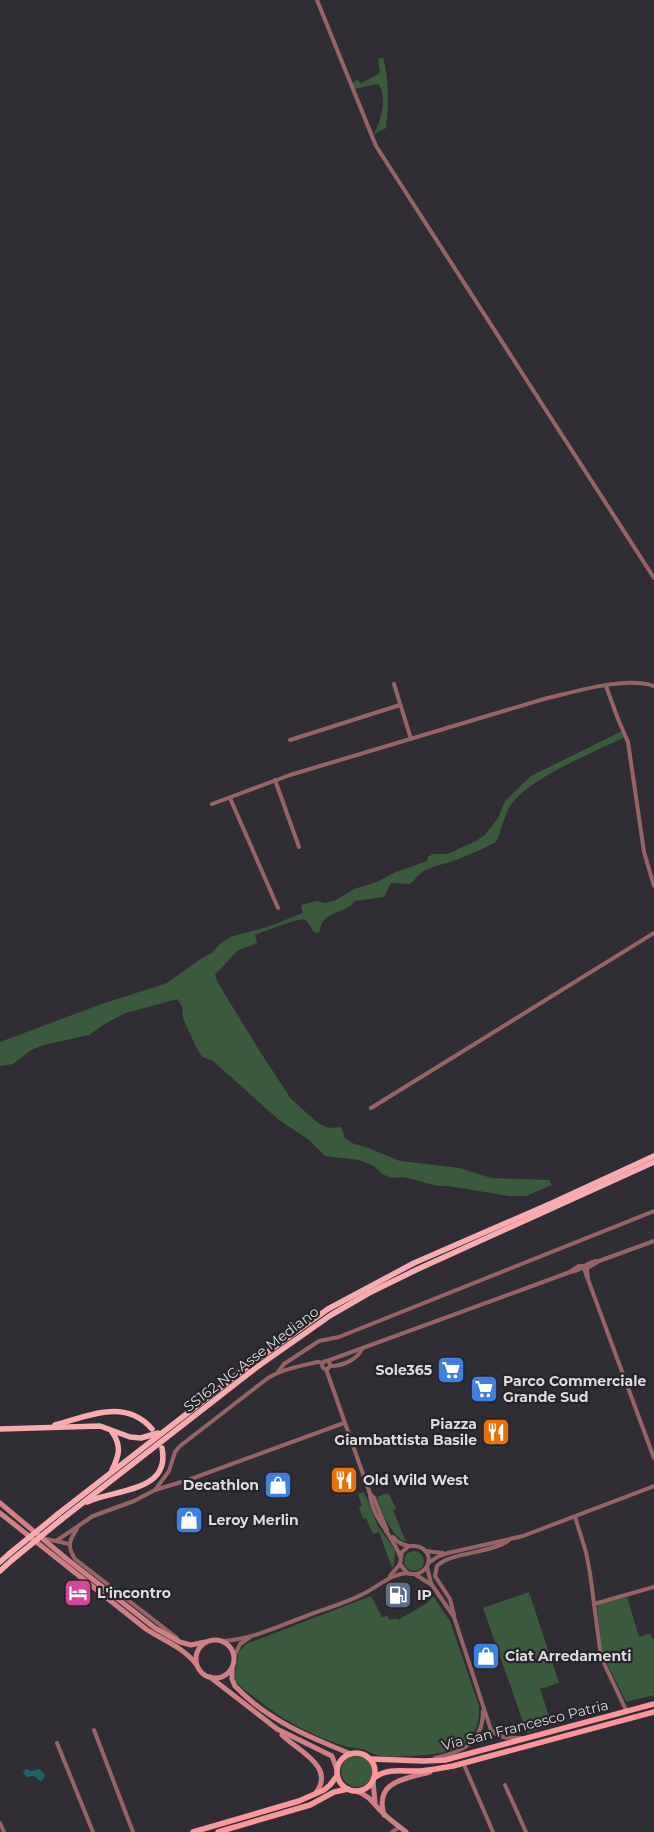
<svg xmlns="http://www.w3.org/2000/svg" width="654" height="1832" viewBox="0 0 654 1832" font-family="Montserrat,sans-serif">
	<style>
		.green { fill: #3b593c }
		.water { fill: #1d6169 }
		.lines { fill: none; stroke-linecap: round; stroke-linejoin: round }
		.minor { stroke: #966467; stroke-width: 4 }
		.secondary { stroke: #cf8086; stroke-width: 5 }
		.primary { stroke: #fb969d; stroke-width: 5.5 }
		.trunk { stroke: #f8acb1; stroke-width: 5.5 }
		.trunk-bridge { stroke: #f8acb1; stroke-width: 5.5 }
		.labels { text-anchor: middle; stroke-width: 4.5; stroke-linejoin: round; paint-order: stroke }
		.street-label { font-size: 14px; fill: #dcdbdf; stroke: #26252a }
		.poi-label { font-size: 14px; font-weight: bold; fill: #dcdbdf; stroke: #26252a; text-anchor: start }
	</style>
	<rect width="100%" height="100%" fill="#302e34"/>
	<!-- green -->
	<g class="green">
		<path d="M 383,57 C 389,80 389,104 386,128 L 374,134 C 381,121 388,96 378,84 L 354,89 L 352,83 L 357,80 L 361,83 L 380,73 L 378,59 Z"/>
		<path d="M 622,731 L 625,737 C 593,753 530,777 510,806 C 503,818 502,831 496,842 C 485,848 473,853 461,858 C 448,864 432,865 421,873 C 417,876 414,881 410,884 L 391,883 L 384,897 L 355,901 C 347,914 320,910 320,932 L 315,933 C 311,930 310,923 305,920 C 299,917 264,932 255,935 L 257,943 L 237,951 L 215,975 L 218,983 L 259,1050 L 291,1099 L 318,1123 L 329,1128 L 341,1127 L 345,1138 L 354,1144 L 366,1147 L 400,1161 L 460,1168 L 491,1178 L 549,1180 L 552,1185 L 526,1196 L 509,1196 L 448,1186 L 437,1186 L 404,1177 L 392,1178 L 382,1174 L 374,1166 L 359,1160 L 325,1156 L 309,1140 L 279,1120 L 213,1061 L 202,1057 L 196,1047 L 183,1018 L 182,1006 L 177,999 L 126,1013 L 108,1022 L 89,1035 L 44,1045 L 31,1050 L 13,1064 L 0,1066 L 0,1042 L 99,1005 L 167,983 L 202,958 L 212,953 L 220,944 L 230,937 L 270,926 L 303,913 L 301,905 L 317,901 L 325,903 L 336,900 L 354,889 L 377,882 L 396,872 L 427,861 L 428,857 L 433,854 L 447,854 L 476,841 L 485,835 L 498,818 L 505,801 L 531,776 Z"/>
		<path d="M 364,1492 L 378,1526 L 395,1550 L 394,1565 L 392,1568 L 379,1532 L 373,1534 L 366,1518 L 363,1519 L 359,1507 L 362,1506 L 358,1494 Z"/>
		<path d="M 387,1493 L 389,1494 L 396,1509 L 393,1510 L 406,1542 C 390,1536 382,1511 377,1497 Z"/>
		<circle cx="414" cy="1561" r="10"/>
		<path d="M 529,1592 L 559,1683 L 540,1689 L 552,1725 L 527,1733 L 483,1608 Z"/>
		<path d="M 371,1596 L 382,1617 L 387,1616 L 390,1620 L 396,1618 L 398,1620 L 427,1603 L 433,1596 L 450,1621 L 479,1706 C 480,1739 463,1750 433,1754 C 415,1756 394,1758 376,1755 C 371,1753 367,1750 362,1749 C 357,1748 351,1748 347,1747 C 316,1737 287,1723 262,1703 C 254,1696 242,1690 236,1681 L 235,1674 L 239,1652 L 246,1644 Z"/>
		<path d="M 627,1597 L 639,1637 L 650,1633 L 654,1641 L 654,1695 L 626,1702 L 602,1653 L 597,1605 Z"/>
		<circle cx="357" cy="1771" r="16"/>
	</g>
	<!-- water -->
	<path class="water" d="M 26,1769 L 31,1771 L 39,1769 L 43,1772 L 45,1776 L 41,1782 L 34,1776 L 26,1777 L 23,1772 Z"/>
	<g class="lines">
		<!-- minor -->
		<g class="minor">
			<path d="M 317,0 L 376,146 L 654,578"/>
			<path d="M 394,684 L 411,739"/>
			<path d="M 606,686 L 618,719 L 628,742 L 644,852 L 654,886"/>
			<path d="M 290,740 L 400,705"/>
			<path d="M 275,780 L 299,847"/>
			<path d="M 230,798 L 278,908"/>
			<path d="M 212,804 L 290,775 L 544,699 C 574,692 625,676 654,686"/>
			<path d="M 371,1108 L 654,933"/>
			<path d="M 583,1266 L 654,1458"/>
			<path d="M 583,1266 L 587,1269 L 588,1279"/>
			<path d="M 570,1272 C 581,1272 587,1260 599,1261"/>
			<circle cx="326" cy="1365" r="4"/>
			<path d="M 327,1361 L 524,1289 L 570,1272 L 579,1266 L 589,1267 L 599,1261 L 654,1241"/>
			<path d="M 331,1366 C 342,1366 357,1360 362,1349"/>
			<path d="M 326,1369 L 370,1494 C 372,1518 392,1534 400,1556"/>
			<path d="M 278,1372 L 284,1364 L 319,1341 L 339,1337 L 654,1211"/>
			<path d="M 155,1490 L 188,1480 L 344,1423"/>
			<path d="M 370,1494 L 374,1498 L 387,1530"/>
			<path d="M 575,1517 L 586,1552 L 590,1573 L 601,1657 L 627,1712"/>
			<path d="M 77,1529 C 69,1540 67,1547 75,1559 L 177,1638"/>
			<path d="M 393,1537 C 397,1542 404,1546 410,1546 C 415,1546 418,1545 422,1548 C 437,1558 425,1579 407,1573 L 400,1564 L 402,1552 L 409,1546"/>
			<path d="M 42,1538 L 69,1544"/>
			<path d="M 56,1541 L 93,1516 L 134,1501 L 155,1490 L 169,1471 L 175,1452 L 180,1446 L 268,1378 C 283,1369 300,1366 318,1362 L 323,1363"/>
			<path d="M 425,1551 L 443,1553"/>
			<path d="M 428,1563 L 439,1556 L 448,1553 L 523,1536 L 654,1486"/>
			<path d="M 427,1567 L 431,1583"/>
			<path d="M 416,1575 L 432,1585 L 454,1617 L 491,1730 C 501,1740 510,1737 522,1738"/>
			<path d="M 390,1576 L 400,1564"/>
			<path d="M 594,1604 L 654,1587"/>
			<path d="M 454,1615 L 450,1599 L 435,1576 L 437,1566 C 451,1552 488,1554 508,1541"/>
			<path d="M 221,1641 C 252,1640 281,1625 309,1615 C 327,1608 346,1603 363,1594 C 378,1587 390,1574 407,1573"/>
			<path d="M 234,1657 L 240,1644 L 250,1637"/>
			<path d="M 94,1730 L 133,1832"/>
			<path d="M 57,1743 L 93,1832"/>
			<path d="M 435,1758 C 462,1752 483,1743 483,1711"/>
			<path d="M 465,1767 L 493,1832"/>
			<path d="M 505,1785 L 526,1832"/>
			<path d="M 0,1823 L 4,1832"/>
			<path d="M 392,1832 L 400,1827"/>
		</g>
		<!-- secondary -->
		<g class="secondary">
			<path d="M 0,1503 L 68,1560 L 155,1628 L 180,1642 L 191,1645 L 205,1642"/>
			<path d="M 0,1513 L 146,1629 C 164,1641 183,1647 196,1664"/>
			<circle cx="215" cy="1659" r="19"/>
			<path d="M 232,1668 L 232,1679 L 235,1686 C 267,1720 309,1737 351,1754"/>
			<path d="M 210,1677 L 277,1729 L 332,1756 L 337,1770"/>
			<path d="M 282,1735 C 298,1751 337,1767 315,1794"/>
			<path d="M 373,1781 L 375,1802"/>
			<path d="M 356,1791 C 372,1797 373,1804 384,1814 C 391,1821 399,1826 406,1832"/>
			<path d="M 384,1815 C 374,1781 405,1779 430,1772"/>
		</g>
		<!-- primary -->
		<g class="primary">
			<circle cx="356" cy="1772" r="19"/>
			<path d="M 371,1759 L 424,1761 L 445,1760 L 654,1704"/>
			<path d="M 374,1778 C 389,1767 404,1772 421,1771 C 432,1770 442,1768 453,1766 L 654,1712"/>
			<path d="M 193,1832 L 299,1801 L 324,1790 L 330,1785 L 337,1776"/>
			<path d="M 218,1832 L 310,1805 L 334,1792 L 348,1789"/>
		</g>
		<!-- trunk -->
		<g class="trunk">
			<path d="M 55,1425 C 89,1416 125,1398 152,1429"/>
			<path d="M 0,1429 L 100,1426 L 130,1437 L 141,1438 L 158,1433"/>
			<path d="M 112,1470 C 119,1456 122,1446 112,1432"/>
			<path d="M 87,1502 C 114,1489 171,1493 162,1448"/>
			<path d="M 58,1514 L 252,1363 L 328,1309 L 414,1263 L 552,1203 L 654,1156"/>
			<path d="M 62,1519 L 257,1367 L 331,1315 L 369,1293 L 418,1269 L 654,1162"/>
			<path d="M 0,1562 L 9,1554"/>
			<path d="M 0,1571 L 12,1560"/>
		</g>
		<!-- trunk-bridge -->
		<g class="trunk-bridge">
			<path d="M 9,1554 L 58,1514"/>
			<path d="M 12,1560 L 62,1519"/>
		</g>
	</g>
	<!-- icons -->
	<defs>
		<g id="supermarket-square" transform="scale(1.4375)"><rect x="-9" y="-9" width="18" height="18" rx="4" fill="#3f7fe0" stroke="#26252a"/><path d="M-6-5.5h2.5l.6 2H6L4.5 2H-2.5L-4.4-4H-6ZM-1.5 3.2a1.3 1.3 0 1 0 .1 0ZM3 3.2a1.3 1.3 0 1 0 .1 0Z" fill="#fff"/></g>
		<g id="restaurant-square" transform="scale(1.4375)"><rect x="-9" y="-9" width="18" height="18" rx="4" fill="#e8710a" stroke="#26252a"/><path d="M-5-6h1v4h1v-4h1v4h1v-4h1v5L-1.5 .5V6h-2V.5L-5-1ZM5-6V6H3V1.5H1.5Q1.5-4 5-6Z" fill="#fff"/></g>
		<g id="shop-square" transform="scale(1.4375)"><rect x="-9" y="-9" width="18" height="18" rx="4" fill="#3f7fe0" stroke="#26252a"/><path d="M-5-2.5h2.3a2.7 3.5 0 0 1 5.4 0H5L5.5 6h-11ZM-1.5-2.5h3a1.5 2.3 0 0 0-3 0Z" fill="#fff"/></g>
		<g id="hotel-square" transform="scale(1.4375)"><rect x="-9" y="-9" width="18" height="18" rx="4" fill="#d1479c" stroke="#26252a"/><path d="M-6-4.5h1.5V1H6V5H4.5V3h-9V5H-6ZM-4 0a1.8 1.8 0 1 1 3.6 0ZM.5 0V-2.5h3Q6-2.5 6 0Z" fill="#fff"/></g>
		<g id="fuel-square" transform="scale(1.4375)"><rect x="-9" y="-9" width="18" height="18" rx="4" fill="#5c6f8a" stroke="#26252a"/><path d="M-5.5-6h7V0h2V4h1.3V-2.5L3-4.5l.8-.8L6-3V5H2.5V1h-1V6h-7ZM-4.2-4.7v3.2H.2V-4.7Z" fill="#fff"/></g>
	</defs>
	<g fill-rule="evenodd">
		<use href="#supermarket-square" x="451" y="1370"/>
		<use href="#supermarket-square" x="484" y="1389"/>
		<use href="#restaurant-square" x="496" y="1432"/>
		<use href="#restaurant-square" x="344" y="1480"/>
		<use href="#shop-square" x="278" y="1485"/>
		<use href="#shop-square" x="189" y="1520"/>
		<use href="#hotel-square" x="78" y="1593"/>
		<use href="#fuel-square" x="398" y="1595"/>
		<use href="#shop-square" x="486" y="1656"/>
	</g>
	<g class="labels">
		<!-- street labels -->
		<g class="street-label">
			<text transform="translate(251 1359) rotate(-37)" y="5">SS162 NC Asse Mediano</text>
			<text transform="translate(525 1725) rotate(-14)" y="5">Via San Francesco Patria</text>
		</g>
		<!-- poi labels -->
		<g class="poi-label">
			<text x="432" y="1375" text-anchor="end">Sole365</text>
			<text x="503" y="1386">Parco Commerciale<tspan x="503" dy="16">Grande Sud</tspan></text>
			<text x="477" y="1429" text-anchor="end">Piazza<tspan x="477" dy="16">Giambattista Basile</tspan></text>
			<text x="363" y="1485">Old Wild West</text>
			<text x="259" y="1490" text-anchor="end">Decathlon</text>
			<text x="208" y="1525">Leroy Merlin</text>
			<text x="97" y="1598">L'incontro</text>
			<text x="417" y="1600">IP</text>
			<text x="505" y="1661">Ciat Arredamenti</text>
		</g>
	</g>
</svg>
